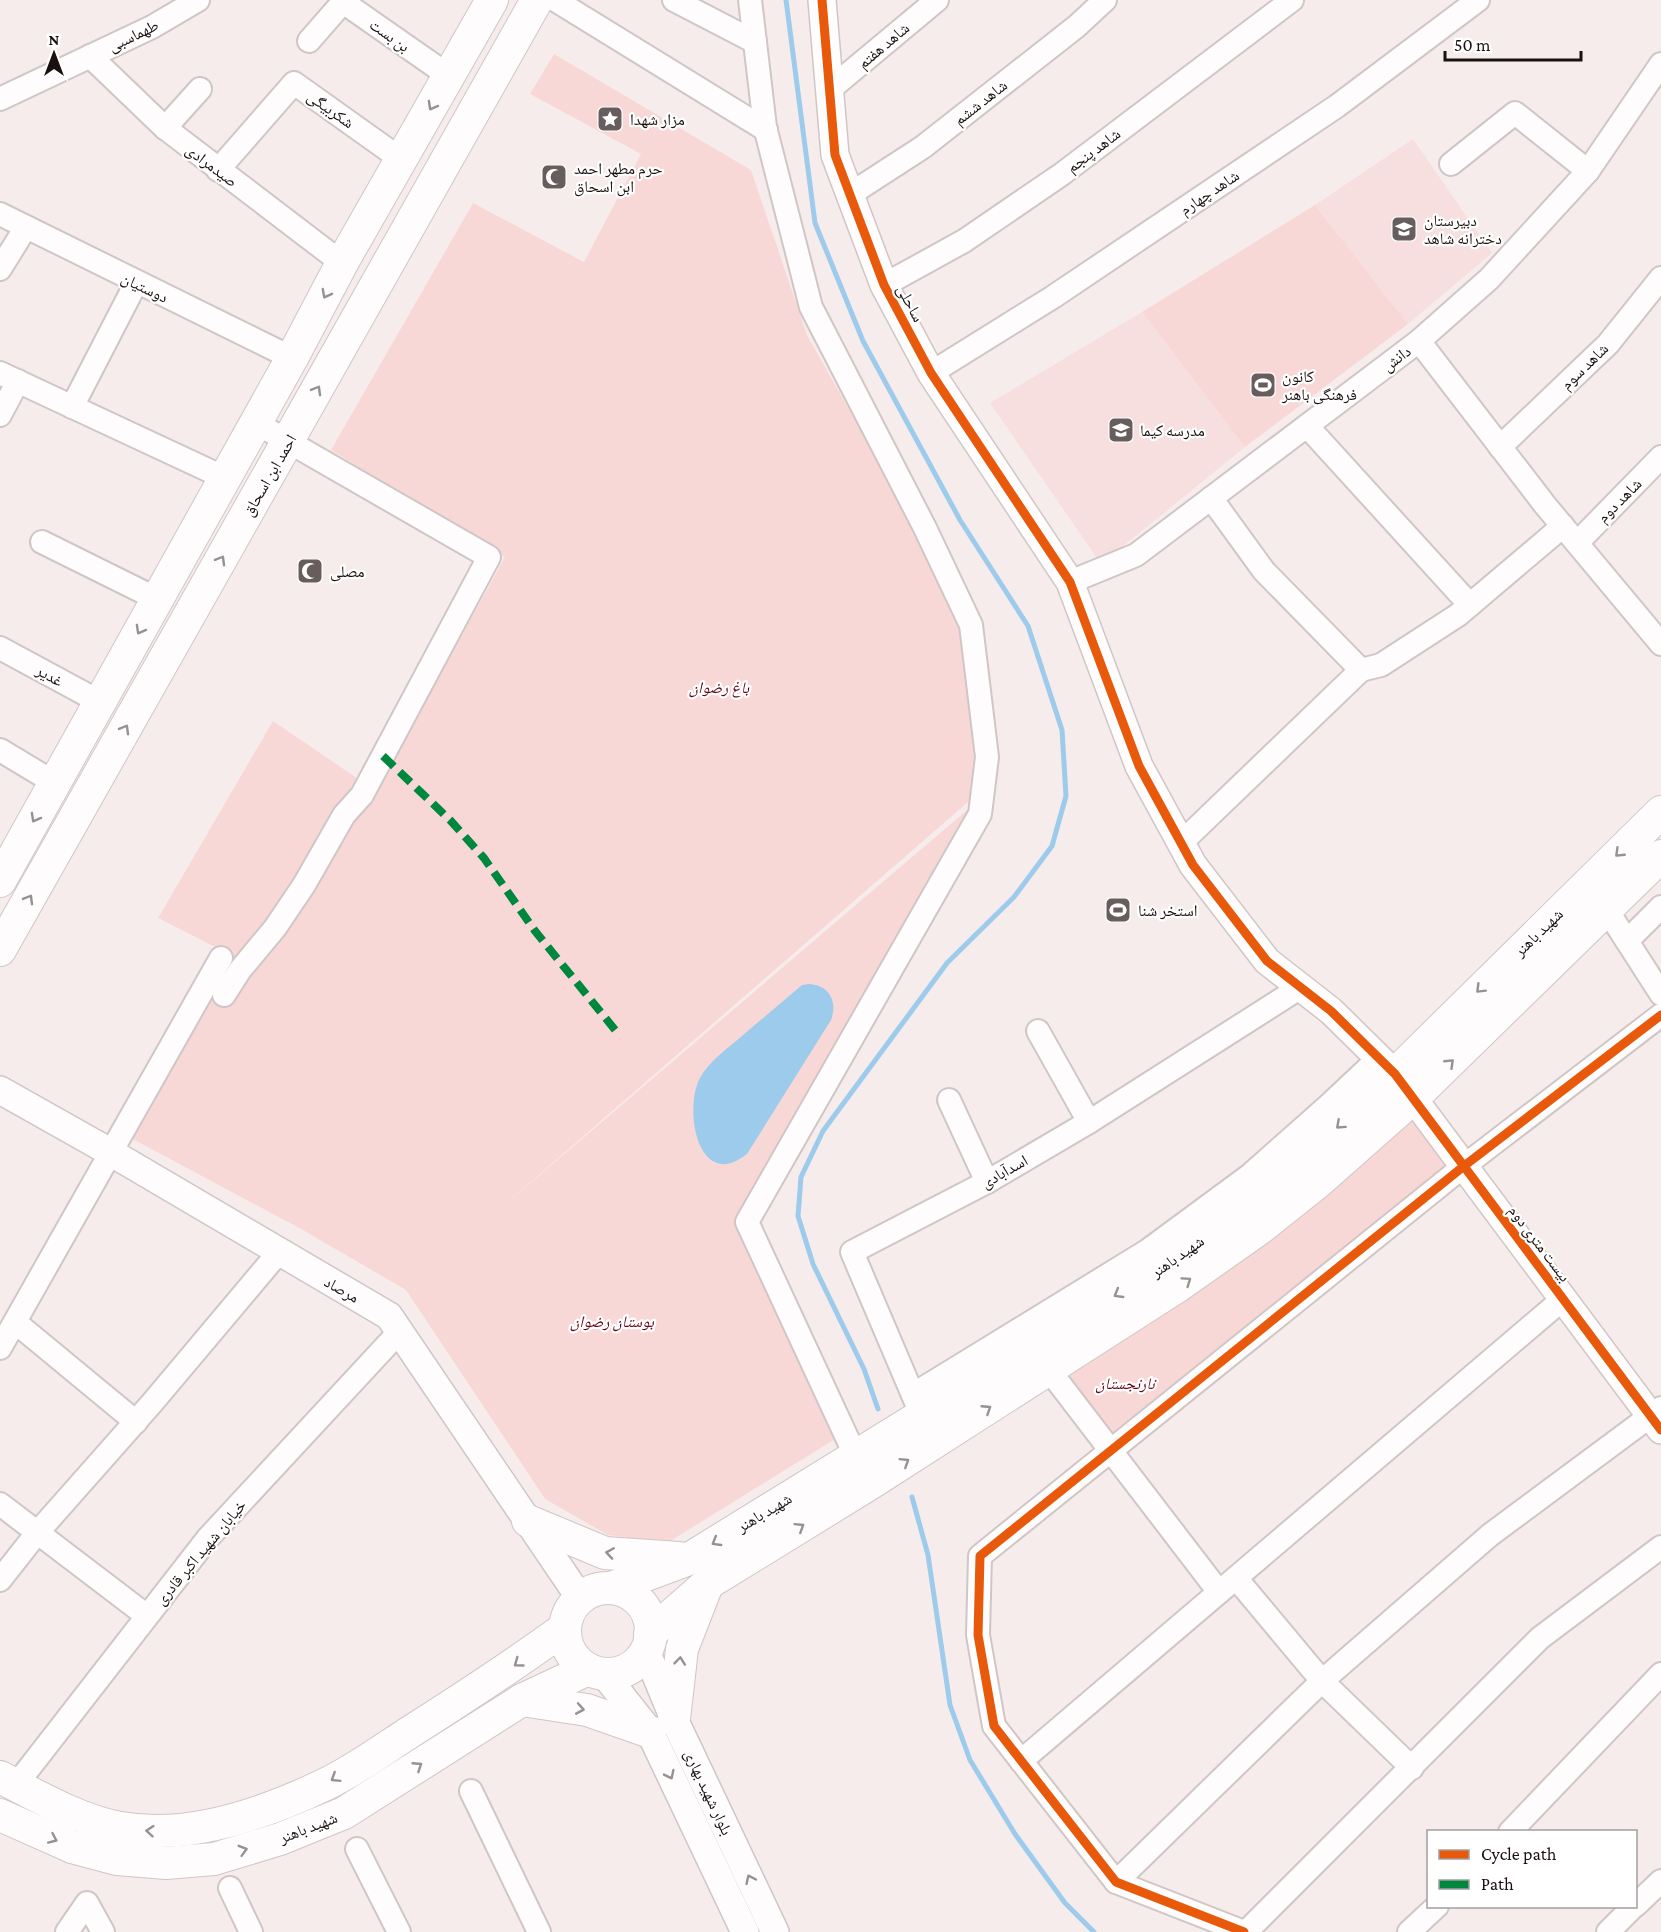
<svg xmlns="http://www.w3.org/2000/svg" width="1661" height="1932" viewBox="0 0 1661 1932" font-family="'Crimson Pro','Noto Naskh Arabic',serif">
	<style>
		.built { fill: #f6dfde }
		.green { fill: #f8d8d7 }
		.water { fill: #9dcbec }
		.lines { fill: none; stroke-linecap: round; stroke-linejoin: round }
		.stream { stroke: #9dcbec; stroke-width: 5 }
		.minor-casing { stroke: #d0c6c6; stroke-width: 26 }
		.tertiary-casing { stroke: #d0c6c6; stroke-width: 30 }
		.secondary-casing { stroke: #d0c6c6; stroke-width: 34 }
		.minor { stroke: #fefcfc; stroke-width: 22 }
		.tertiary { stroke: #fefcfc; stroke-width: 27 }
		.secondary { stroke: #fefcfc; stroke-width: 32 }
		.quiet { stroke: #00873e; stroke-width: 8; stroke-dasharray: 15 8; stroke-linecap: butt }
		.cycleway-casing { stroke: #fff; stroke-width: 13 }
		.cycleway { stroke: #e8590c; stroke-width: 9 }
		.oneway { stroke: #979291 }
		.labels { text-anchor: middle; stroke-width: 4.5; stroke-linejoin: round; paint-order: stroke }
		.street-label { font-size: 16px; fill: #1a100f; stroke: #fff }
		.poi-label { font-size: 16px; fill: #1a100f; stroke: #fff; text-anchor: start }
		.park-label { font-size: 16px; font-style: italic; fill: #670315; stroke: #fff }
	</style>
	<rect width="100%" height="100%" fill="#f7ecec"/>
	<!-- built -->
	<g class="built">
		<path d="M 1413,139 L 1492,253 L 1408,324 L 1315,205 Z"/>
		<path d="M 1142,312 L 1245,447 L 1101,564 L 990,403 Z"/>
	</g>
	<!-- green -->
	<g class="green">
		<path d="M 554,54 L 751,170 L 807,335 L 971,625 L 983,789 L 495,1213 L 973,805 L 746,1205 L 837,1438 L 667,1543 L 608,1535 L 545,1499 L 406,1290 L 301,1229 L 129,1137 L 235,957 L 158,918 L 273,721 L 376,791 L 505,557 L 331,450 L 473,203 L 584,262 L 641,154 L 530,94 Z"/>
		<path d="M 1315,205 L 1408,324 L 1245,447 L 1142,312 Z"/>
		<path d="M 1414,1110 L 1460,1170 L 1119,1442 L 1061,1373 Z"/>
	</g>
	<!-- water -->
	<path class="water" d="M 809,984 C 829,985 838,1001 831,1020 L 747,1154 C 698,1193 683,1109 700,1078 C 710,1060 727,1049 742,1036 C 762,1019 782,1002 802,985 Z"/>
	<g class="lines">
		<!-- stream -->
		<g class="stream">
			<path d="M 786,0 L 815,223 L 863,341 L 960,520 L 1028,626 L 1062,730 L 1066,796 L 1052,846 L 1014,897 L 947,963 L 823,1131 L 801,1177 L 798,1216 L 813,1264 L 864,1369 L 878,1409"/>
			<path d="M 912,1497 L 928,1555 L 950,1705 L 970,1760 L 1015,1834 L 1065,1903 L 1094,1932"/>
		</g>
		<!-- minor casing -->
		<g class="minor-casing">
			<g id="minor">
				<path d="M 555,0 L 766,130"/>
				<path d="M 674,0 L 755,42"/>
				<path d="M 750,0 L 765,127 L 811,307 L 925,528 L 971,625 L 987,757 L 980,814 L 747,1222 L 856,1457"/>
				<path d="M 309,41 L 343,2 L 449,76"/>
				<path d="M 90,56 L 165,128 L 342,263"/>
				<path d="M 829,90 L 937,0"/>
				<path d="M 0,99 L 152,27 L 198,0"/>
				<path d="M 165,128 L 200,89"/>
				<path d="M 1451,164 L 1515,113 L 1588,171"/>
				<path d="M 218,170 L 294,83 L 402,160"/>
				<path d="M 849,195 L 923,147 L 1077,26 L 1105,0"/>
				<path d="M 0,214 L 292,358"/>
				<path d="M 0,269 L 26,227"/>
				<path d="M 884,285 L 964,241 L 1062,174 L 1292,0"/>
				<path d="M 1419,341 L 1545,505 L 1661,644"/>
				<path d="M 0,373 L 225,478"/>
				<path d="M 931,373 L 1053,297 L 1337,106 L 1478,0"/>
				<path d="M 72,407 L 136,283"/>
				<path d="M 0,415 L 18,381"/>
				<path d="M 1307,426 L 1470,605"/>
				<path d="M 1500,447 L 1608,344 L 1661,278"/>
				<path d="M 1211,498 L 1264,571 L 1361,670"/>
				<path d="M 42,542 L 157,599"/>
				<path d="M 1577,543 L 1661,457"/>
				<path d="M 1070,582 L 1136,555 L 1419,341 L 1489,279 L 1588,171 L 1661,64"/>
				<path d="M 0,648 L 100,702"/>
				<path d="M 0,750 L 55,783"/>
				<path d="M 1181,843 L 1361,670 L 1381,665 L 1458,615 L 1563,526"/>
				<path d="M 1607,910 L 1661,994"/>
				<path d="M 1627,941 L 1661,907"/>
				<path d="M 224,995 L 240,970 L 275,928 L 304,885 L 344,815 L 362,795 L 489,557 L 256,423"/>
				<path d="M 1038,1031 L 1089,1122"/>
				<path d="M 949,1100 L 987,1182"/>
				<path d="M 15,1322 L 136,1422"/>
				<path d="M 0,1348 L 221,958"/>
				<path d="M 1049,1370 L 1219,1592"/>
				<path d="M 914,1394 L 1147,1251 L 1250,1175 L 1329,1105 L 1379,1058"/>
				<path d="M 921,1414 L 852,1252 L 987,1182 L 1089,1122 L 1301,987"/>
				<path d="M 0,1504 L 147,1616"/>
				<path d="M 1236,1578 L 1322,1681 L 1412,1768"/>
				<path d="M 0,1580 L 37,1533 L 152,1403 L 279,1252"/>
				<path d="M 1021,1761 L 1563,1299"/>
				<path d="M 16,1785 L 208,1538 L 400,1331"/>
				<path d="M 471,1791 L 539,1932"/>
				<path d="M 1510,1832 L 1661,1674"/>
				<path d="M 357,1849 L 399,1932"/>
				<path d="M 1116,1882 L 1322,1681 L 1490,1535 L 1661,1408"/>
				<path d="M 230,1888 L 251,1932"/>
				<path d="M 1636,1905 L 1661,1881"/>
				<path d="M 67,1932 L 87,1903 L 103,1932"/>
				<path d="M 1244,1932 L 1116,1882 L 994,1726 L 978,1635 L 980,1556 L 1464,1166 L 1661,1015"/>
				<path d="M 1246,1932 L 1540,1638 L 1661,1547"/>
				<path d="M 1409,1932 L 1437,1906"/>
				<path d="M 1608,1932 L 1634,1906"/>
			</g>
		</g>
		<!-- tertiary casing -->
		<g class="tertiary-casing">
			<g id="tertiary">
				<path d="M 822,0 L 835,155 L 884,285 L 931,373 L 1070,582 L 1139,766 L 1193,865 L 1267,961 L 1331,1011 L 1395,1074 L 1661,1430"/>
				<path d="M 0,1090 L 110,1152 L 389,1316 L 580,1598"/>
				<path d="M 646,1651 L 674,1719 L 775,1932"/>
				<path d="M 604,1674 L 650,1732 L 745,1932"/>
			</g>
		</g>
		<!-- secondary casing -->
		<g class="secondary-casing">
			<g id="secondary">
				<path d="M 0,881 L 292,358 L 342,263 L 492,0"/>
				<path d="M 0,950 L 537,0"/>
				<path d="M 528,1521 L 605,1553 L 679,1558"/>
				<path d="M 611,1588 L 689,1559 L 1164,1266 L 1243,1208 L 1298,1164 L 1377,1092 L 1661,812"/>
				<circle cx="608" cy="1631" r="43"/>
				<path d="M 650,1634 L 707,1584 L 871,1483 L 1178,1286 L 1259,1229 L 1318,1182 L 1413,1098 L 1661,856"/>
				<path d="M 522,1700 L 587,1710 L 650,1732"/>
				<path d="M 674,1719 L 682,1649 L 705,1590"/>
				<path d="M 0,1777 C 35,1795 82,1822 121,1828 C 188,1840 266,1813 326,1784 C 356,1770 389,1745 418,1727 C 468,1695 517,1663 565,1628"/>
				<path d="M 0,1815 L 72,1847 L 117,1859 L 166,1863 L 214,1859 L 280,1839 L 344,1813 L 522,1700 L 588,1669"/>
			</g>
		</g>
		<!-- minor -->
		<use href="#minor" class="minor"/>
		<!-- tertiary -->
		<use href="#tertiary" class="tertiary"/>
		<!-- secondary -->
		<use href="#secondary" class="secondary"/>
		<!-- quiet -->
		<path class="quiet" d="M 383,756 L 450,820 L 484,858 L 535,931 L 620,1036"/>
		<!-- cycleway casing -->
		<g class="cycleway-casing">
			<g id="cycleway">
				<path d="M 822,0 L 835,155 L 884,285 L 931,373 L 1070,582 L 1139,766 L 1193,865 L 1267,961 L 1331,1011 L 1395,1074 L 1661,1430"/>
				<path d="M 1244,1932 L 1116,1882 L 994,1726 L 978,1635 L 980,1556 L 1464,1166 L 1661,1015"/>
			</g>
		</g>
		<!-- cycleway -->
		<use href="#cycleway" class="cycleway"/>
	</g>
	<!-- one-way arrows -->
	<defs><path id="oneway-chevron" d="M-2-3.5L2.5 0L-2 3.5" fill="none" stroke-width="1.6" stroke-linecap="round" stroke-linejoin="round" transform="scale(1.5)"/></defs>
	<g class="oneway">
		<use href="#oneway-chevron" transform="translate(432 106) rotate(119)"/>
		<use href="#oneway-chevron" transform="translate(326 294) rotate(118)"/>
		<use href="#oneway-chevron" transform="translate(317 390) rotate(-60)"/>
		<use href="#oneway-chevron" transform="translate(221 560) rotate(-60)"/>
		<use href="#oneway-chevron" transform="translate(140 630) rotate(119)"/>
		<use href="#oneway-chevron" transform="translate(125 729) rotate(-60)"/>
		<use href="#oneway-chevron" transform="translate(35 818) rotate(119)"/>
		<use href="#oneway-chevron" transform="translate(1619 853) rotate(136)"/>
		<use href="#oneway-chevron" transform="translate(29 899) rotate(-60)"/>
		<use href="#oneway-chevron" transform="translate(1480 989) rotate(135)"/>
		<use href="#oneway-chevron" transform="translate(1450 1063) rotate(-44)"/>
		<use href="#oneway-chevron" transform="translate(1340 1125) rotate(138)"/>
		<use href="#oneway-chevron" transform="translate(1187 1281) rotate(-35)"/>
		<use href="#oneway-chevron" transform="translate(1118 1294) rotate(149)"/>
		<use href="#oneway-chevron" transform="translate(987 1409) rotate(-33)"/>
		<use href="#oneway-chevron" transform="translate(905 1462) rotate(-32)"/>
		<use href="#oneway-chevron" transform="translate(800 1527) rotate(-32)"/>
		<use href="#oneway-chevron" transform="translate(716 1542) rotate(149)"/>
		<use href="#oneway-chevron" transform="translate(610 1553) rotate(-171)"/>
		<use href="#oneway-chevron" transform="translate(680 1661) rotate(-84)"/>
		<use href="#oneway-chevron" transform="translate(518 1663) rotate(144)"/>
		<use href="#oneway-chevron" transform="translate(580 1709) rotate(10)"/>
		<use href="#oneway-chevron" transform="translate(418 1766) rotate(-33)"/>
		<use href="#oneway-chevron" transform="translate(670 1775) rotate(64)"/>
		<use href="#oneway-chevron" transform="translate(335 1778) rotate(148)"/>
		<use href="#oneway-chevron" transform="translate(150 1831) rotate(-175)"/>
		<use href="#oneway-chevron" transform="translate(53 1839) rotate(24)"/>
		<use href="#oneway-chevron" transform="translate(243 1850) rotate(-16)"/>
		<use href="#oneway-chevron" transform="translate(750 1879) rotate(-115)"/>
	</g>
	<!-- icons -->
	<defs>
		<g id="sight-square" transform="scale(1.35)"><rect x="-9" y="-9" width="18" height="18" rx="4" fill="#675d5c" stroke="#fff"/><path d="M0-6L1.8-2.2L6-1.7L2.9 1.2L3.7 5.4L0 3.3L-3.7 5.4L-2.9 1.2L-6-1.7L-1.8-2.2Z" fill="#fff"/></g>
		<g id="mosque-square" transform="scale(1.35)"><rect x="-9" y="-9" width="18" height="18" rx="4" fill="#675d5c" stroke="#fff"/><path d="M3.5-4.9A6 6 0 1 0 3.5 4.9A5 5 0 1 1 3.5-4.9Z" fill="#fff"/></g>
		<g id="school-square" transform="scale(1.35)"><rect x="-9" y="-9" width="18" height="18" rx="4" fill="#675d5c" stroke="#fff"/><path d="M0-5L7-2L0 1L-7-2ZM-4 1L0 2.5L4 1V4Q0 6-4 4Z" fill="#fff"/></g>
		<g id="stadium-square" transform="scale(1.35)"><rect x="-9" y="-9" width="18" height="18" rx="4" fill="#675d5c" stroke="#fff"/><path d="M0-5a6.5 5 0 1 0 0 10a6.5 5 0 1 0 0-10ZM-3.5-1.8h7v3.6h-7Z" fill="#fff"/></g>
	</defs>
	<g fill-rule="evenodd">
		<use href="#sight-square" x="610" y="119"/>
		<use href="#mosque-square" x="554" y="177"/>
		<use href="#school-square" x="1404" y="229"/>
		<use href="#stadium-square" x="1263" y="385"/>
		<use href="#school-square" x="1121" y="430"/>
		<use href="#mosque-square" x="310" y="571"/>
		<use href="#stadium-square" x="1118" y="910"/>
	</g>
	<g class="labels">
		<!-- street labels -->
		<g class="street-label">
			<text transform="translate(133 35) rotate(-26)" y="6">طهماسبی</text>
			<text transform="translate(390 35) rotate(35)" y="6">بن بست</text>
			<text transform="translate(883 45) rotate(-40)" y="6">شاهد هفتم</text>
			<text transform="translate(980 102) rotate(-38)" y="6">شاهد ششم</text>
			<text transform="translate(331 109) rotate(35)" y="6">شکربیگی</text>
			<text transform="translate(1093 150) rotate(-37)" y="6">شاهد پنجم</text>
			<text transform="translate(212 165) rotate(37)" y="6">صیدمرادی</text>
			<text transform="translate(1209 192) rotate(-34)" y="6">شاهد چهارم</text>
			<text transform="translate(145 287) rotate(26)" y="6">دوستیان</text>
			<text transform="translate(911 303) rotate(62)" y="6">ساحلی</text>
			<text transform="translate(1396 358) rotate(-37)" y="6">دانش</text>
			<text transform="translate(1584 366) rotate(-44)" y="6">شاهد سوم</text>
			<text transform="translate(269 475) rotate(-60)" y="6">احمد ابن اسحاق</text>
			<text transform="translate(1619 500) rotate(-45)" y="6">شاهد دوم</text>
			<text transform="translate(50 675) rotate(29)" y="6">غدیر</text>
			<text transform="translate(1538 932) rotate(-44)" y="6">شهید باهنر</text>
			<text transform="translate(1004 1171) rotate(-30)" y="6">اسدآبادی</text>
			<text transform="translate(1540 1243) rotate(53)" y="6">بیست متری دوم</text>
			<text transform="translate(1177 1256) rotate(-35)" y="6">شهید باهنر</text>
			<text transform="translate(342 1289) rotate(30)" y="6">مرصاد</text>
			<text transform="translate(764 1512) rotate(-31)" y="6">شهید باهنر</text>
			<text transform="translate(200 1552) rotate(-50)" y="6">خیابان شهید اکبر قادری</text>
			<text transform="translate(709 1792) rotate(65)" y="6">بلوار شهید بهاری</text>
			<text transform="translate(308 1827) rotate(-21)" y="6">شهید باهنر</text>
		</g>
		<!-- poi labels -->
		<g class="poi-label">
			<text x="630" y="125">مزار شهدا</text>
			<text x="574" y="174">حرم مطهر احمد<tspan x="574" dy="18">ابن اسحاق</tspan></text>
			<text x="1424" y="226">دبیرستان<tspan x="1424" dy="18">دخترانه شاهد</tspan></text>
			<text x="1282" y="382">کانون<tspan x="1282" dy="18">فرهنگی باهنر</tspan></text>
			<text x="1140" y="436">مدرسه کیما</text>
			<text x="330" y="577">مصلی</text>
			<text x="1138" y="916">استخر شنا</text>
		</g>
		<!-- park labels -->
		<g class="park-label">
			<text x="719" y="693">باغ رضوان</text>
			<text x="612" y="1327">بوستان رضوان</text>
			<text x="1125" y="1389">نارنجستان</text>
		</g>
	</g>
	<!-- legend -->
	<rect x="1427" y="1830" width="210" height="78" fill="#ffffff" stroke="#a39f9f" stroke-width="1.5"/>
	<rect x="1439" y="1850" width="30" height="9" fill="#e8590c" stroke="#a39f9f" stroke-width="1.5"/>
	<text x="1481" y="1860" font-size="18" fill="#1a100f">Cycle path</text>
	<rect x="1439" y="1880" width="30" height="9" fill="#00873e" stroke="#a39f9f" stroke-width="1.5"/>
	<text x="1481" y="1890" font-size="18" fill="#1a100f">Path</text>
	<!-- north arrow -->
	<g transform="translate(54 54)" stroke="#ffffff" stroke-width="4.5" paint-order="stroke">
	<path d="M0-4.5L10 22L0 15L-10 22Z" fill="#1a100f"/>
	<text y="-9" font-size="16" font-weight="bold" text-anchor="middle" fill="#1a100f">N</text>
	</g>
	<!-- scale -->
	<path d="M1445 51v9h136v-9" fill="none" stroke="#1a100f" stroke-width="3"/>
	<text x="1454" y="51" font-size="18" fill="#1a100f" stroke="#ffffff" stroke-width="4.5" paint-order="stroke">50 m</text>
</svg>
